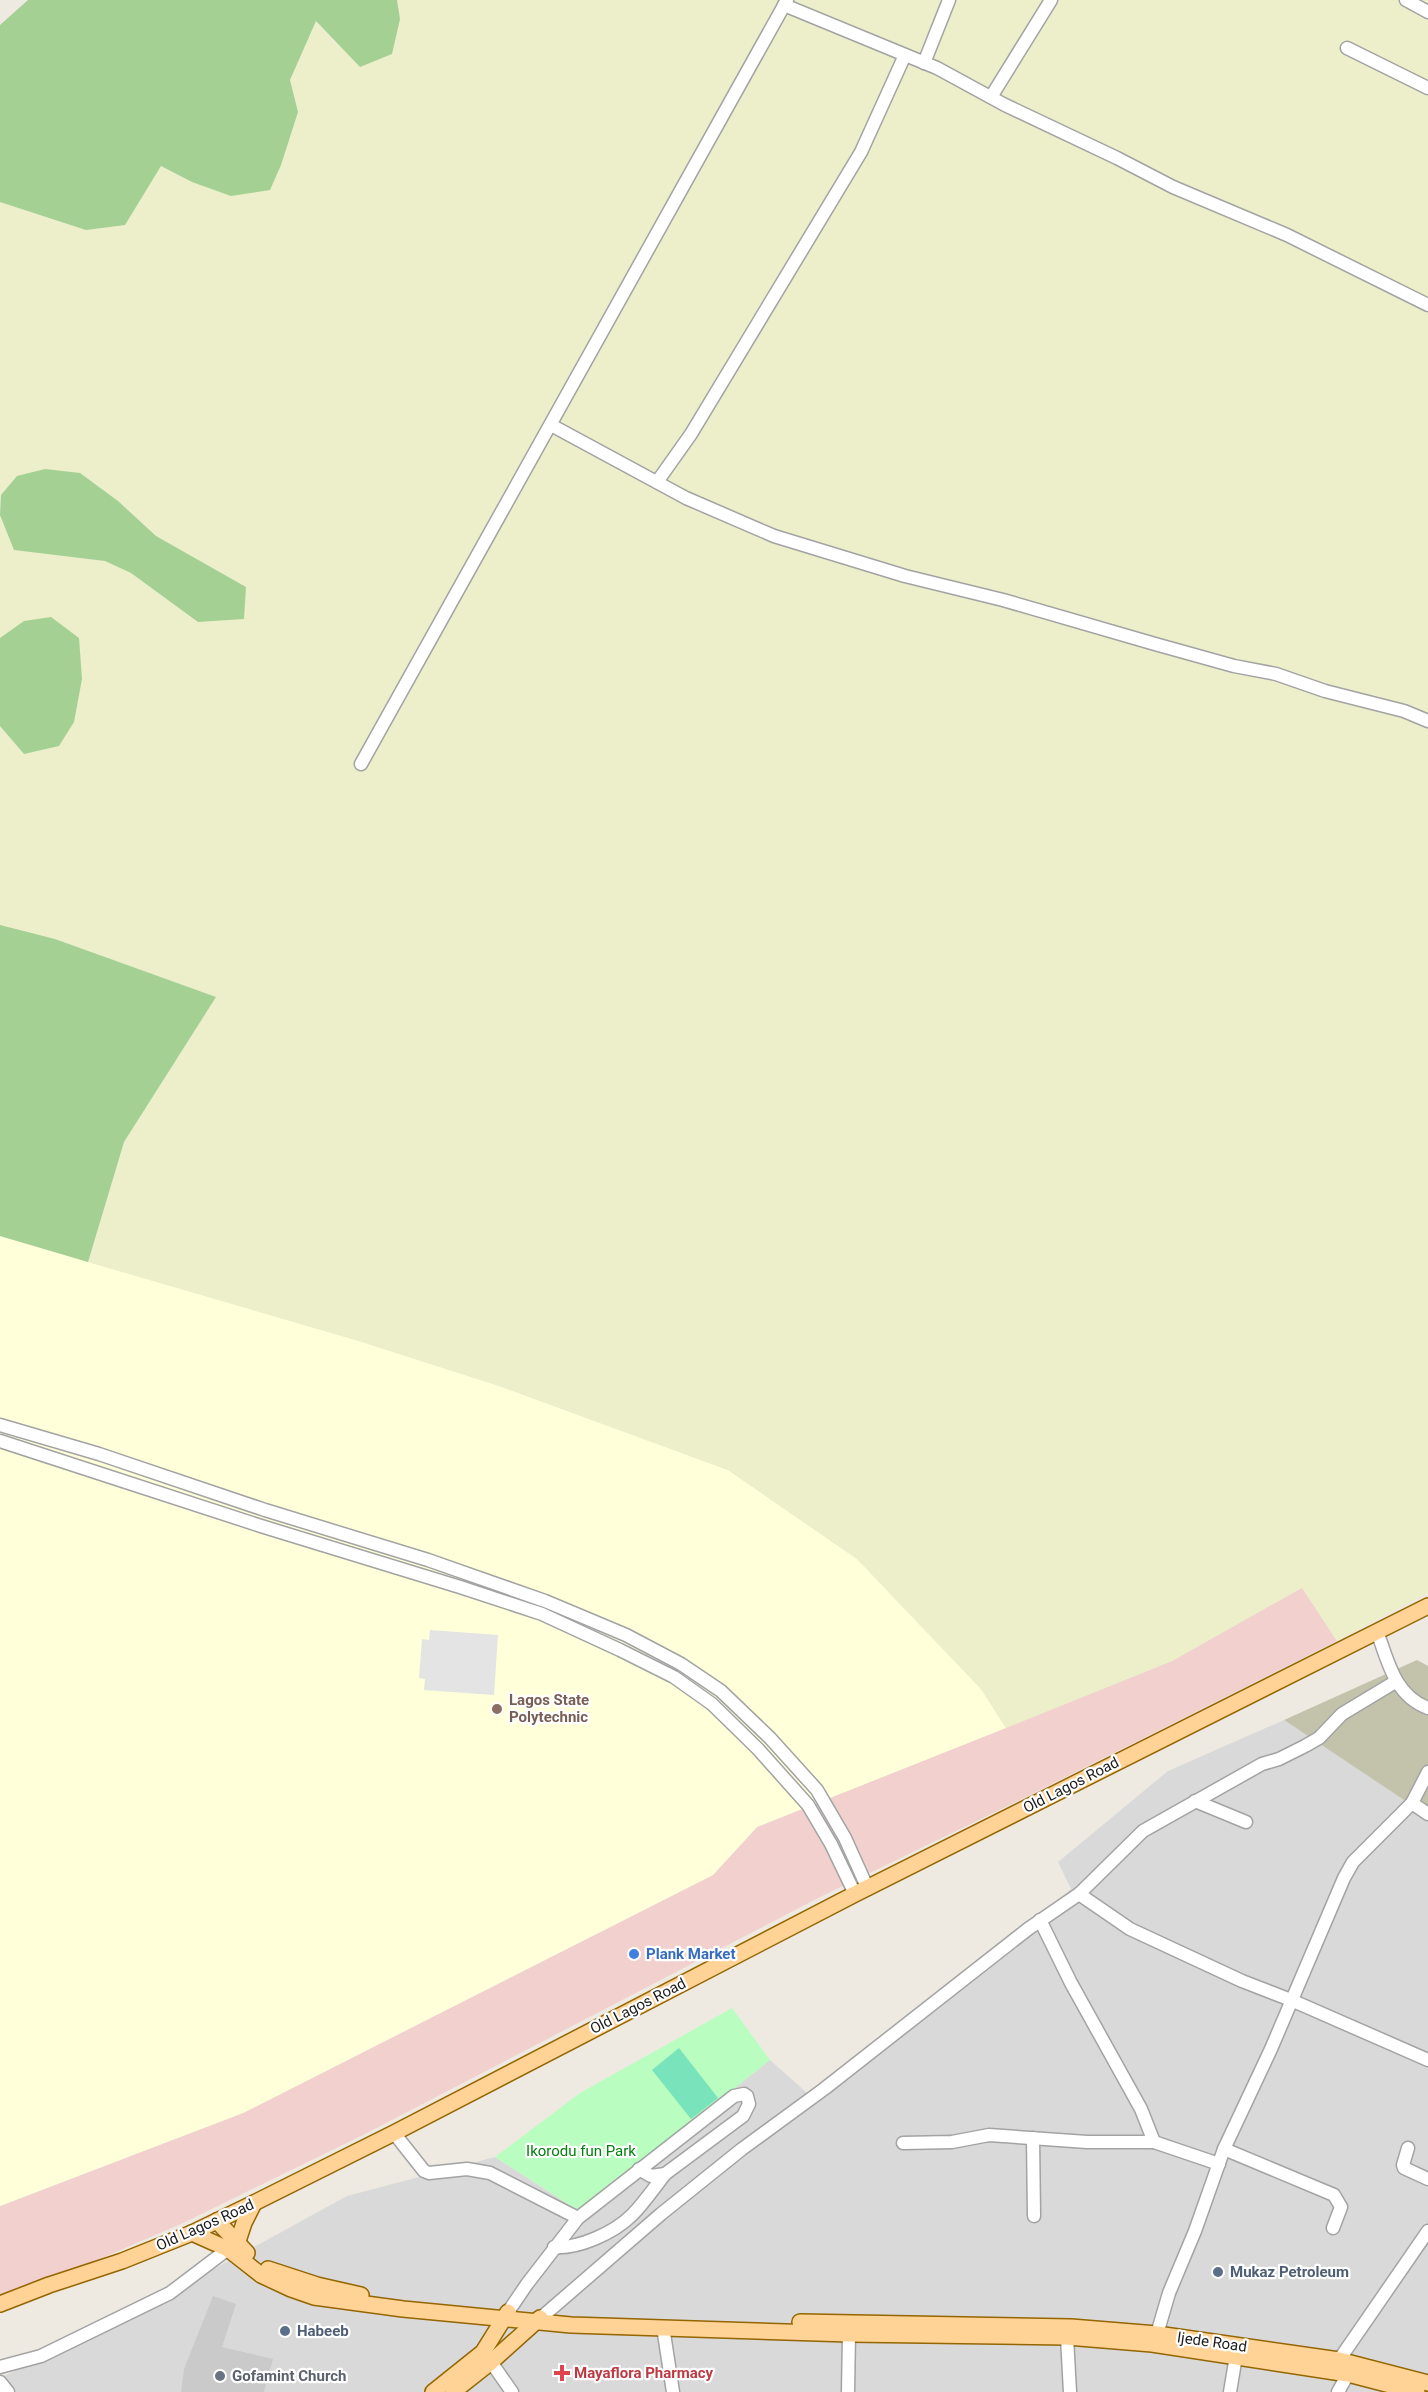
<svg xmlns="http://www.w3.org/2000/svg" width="1428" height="2392" viewBox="0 0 1428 2392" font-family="Roboto,sans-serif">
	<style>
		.residential { fill: #dad9d9 }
		.commercial { fill: #f1d0ce }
		.education { fill: #ffffd9 }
		.religious { fill: #cacaca }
		.construction { fill: #c3c3ac }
		.farmland { fill: #ecefca }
		.forest { fill: #a4d193 }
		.park { fill: #bafdc0 }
		.pitch { fill: #79e3bb }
		.parking { fill: #e4e4e4 }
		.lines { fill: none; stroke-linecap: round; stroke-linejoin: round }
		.minor-casing { stroke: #a3a3a3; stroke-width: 15 }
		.major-casing { stroke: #946500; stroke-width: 18 }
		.minor { stroke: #fff; stroke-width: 12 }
		.major { stroke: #ffd295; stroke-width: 15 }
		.education-dot { fill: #8d6e63; stroke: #fff; stroke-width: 2 }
		.shop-dot { fill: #3f7fe0; stroke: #fff; stroke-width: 2 }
		.service-dot { fill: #5c6f8a; stroke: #fff; stroke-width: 2 }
		.health-dot { fill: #e0444e; stroke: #fff; stroke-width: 2 }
		.worship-dot { fill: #6b7280; stroke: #fff; stroke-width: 2 }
		.labels { text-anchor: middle; stroke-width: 4.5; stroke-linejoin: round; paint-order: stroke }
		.education-label { font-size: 15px; font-weight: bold; fill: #785e54; stroke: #fff; text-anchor: start }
		.street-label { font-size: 15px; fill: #1c1c1c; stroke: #fff }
		.shop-label { font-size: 15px; font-weight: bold; fill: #366cbe; stroke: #fff; text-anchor: start }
		.park-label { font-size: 15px; fill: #048010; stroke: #fff }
		.service-label { font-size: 15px; font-weight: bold; fill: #4e5e75; stroke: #fff; text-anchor: start }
		.health-label { font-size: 15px; font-weight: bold; fill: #be3a42; stroke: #fff; text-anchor: start }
		.worship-label { font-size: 15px; font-weight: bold; fill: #5b616d; stroke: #fff; text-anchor: start }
	</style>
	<rect width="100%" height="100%" fill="#eeeae1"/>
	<!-- residential -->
	<path class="residential" d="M 1284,1720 L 1428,1816 L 1428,2392 L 0,2392 L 0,2378 L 128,2316 L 347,2196 L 495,2157 L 579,2211 L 770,2060 L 816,2101 L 1071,1889 L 1058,1862 L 1168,1771 Z"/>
	<!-- commercial -->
	<path class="commercial" d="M 1302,1587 L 1337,1641 L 1022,1799 L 818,1898 L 363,2135 L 183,2223 L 0,2302 L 0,2206 L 243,2113 L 713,1875 L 757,1827 L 1172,1661 Z"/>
	<!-- education -->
	<path class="education" d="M 0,1236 L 359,1341 L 499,1386 L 728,1470 L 857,1559 L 981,1689 L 1006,1728 L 757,1827 L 713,1875 L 243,2113 L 0,2206 Z"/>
	<!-- religious -->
	<path class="religious" d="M 213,2296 L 236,2304 L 222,2347 L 273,2359 L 264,2392 L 181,2392 L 184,2369 Z"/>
	<!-- construction -->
	<path class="construction" d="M 1417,1660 L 1428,1666 L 1428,1816 L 1284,1720 Z"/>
	<!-- farmland -->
	<path class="farmland" d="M 397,0 L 1428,0 L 1428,1593 L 1337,1641 L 1302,1588 L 1172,1661 L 1006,1728 L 981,1689 L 857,1559 L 728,1470 L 499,1386 L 359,1341 L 88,1262 L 124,1142 L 216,997 L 55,939 L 0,925 L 0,726 L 24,754 L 0,638 L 0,515 L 15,550 L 105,561 L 131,573 L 198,622 L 246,587 L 156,536 L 118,501 L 80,473 L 1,495 L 0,508 L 0,202 L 86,230 L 125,225 L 160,166 L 192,182 L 298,112 L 290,80 L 316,21 L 335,43 L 400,19 Z"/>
	<!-- forest -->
	<g class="forest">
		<path d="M 28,0 L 397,0 L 400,19 L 392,54 L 360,67 L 316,21 L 290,80 L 298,112 L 281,165 L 270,190 L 231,196 L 192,182 L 161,166 L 125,225 L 86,230 L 0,202 L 0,25 Z"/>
		<path d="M 45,469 L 80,473 L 118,501 L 156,536 L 246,587 L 244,619 L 198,622 L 131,573 L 105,561 L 14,550 L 0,515 L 1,495 L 17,476 Z"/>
		<path d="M 51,617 L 79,638 L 82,679 L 74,722 L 59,746 L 24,754 L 0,726 L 0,638 L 24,621 Z"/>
		<path d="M 0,925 L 55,939 L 216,997 L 124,1142 L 88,1262 L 0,1236 Z"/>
	</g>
	<!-- park -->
	<path class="park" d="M 732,2008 L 770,2060 L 579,2211 L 495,2157 L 580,2093 Z"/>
	<!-- pitch -->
	<path class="pitch" d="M 679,2048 L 718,2098 L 691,2119 L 652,2070 Z"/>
	<!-- parking -->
	<path class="parking" d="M 430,1630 L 498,1635 L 494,1695 L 424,1690 L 425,1679 L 419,1678 L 422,1639 L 429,1640 Z"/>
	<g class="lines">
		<!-- minor casing -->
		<g class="minor-casing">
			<g id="minor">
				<path d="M 1406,0 L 1428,12"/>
				<path d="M 784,5 L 937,68 L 1005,105 L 1117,158 L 1173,187 L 1287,235 L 1428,305"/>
				<path d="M 1347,48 L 1428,88"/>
				<path d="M 924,63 L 949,0"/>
				<path d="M 991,97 L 1051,0"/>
				<path d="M 551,425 L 686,498 L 774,536 L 905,576 L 1003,600 L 1155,644 L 1234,666 L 1276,674 L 1325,691 L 1404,711 L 1428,721"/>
				<path d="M 657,482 L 691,434 L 861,152 L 905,55"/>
				<path d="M 361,764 L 787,0"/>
				<path d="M 0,1425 L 99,1454 L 265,1510 L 428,1560 L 545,1601 L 626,1635 L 681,1664 L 721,1691 L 770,1738 L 817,1790 L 845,1838 L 868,1889"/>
				<path d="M 0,1441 L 261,1526 L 460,1587 L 542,1614 L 620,1650 L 674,1677 L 712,1704 L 758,1749 L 808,1805 L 831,1844 L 855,1894"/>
				<path d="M 1377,1631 C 1388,1662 1395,1696 1428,1708"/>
				<path d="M 1195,1801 L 1246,1822"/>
				<path d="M 1412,1803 L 1428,1814"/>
				<path d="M 1079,1894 L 1130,1929 L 1242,1981 L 1291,2000 L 1428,2060"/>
				<path d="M 1040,1920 L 1071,1983 L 1141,2109 L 1154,2142"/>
				<path d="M 394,2133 L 424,2171 L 429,2173 L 467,2169 L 490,2173 L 578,2218"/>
				<path d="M 1033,2138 L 1034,2216"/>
				<path d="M 903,2143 L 952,2142 L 989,2135 L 1087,2142 L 1154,2142 L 1219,2164"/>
				<path d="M 1408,2148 L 1403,2165 L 1404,2168 L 1428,2179"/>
				<path d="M 1224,2149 L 1334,2195 L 1341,2207 L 1333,2228"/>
				<path d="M 554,2247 C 578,2249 614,2233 632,2215 C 644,2203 654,2188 665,2174"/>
				<path d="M 508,2312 L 527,2284 L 578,2218 L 734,2096 L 744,2094 L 747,2096 L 749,2104 L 743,2116 L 665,2174 L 651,2176 L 639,2169"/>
				<path d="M 543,2316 L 661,2214 L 742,2149 L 824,2089 L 1028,1929 L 1079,1894 L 1143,1831 L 1262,1764 L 1279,1759 L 1305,1746 L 1319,1738 L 1342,1714 L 1395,1682"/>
				<path d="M 663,2327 L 673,2392"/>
				<path d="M 1157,2334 L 1169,2293 L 1195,2231 L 1224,2149 L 1271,2049 L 1344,1878 L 1353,1862 L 1412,1803 L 1428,1772"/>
				<path d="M 1067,2337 L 1070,2392"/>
				<path d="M 1339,2360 L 1428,2231"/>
				<path d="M 491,2362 L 512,2392"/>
				<path d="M 0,2367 L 41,2356 L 170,2293 L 228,2249"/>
				<path d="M 0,2382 L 8,2392"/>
				<path d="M 848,2392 L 849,2334"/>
				<path d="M 1230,2392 L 1236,2356"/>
				<path d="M 1338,2392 L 1348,2374"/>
			</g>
		</g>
		<!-- major casing -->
		<g class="major-casing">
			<g id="major">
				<path d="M 217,2221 L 247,2253"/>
				<path d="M 192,2233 L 228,2249 L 261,2275 L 291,2289 L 314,2297 L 403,2309 L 571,2325 L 849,2334 L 1067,2337 L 1152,2344 L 1348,2374 L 1417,2392"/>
				<path d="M 237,2244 L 244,2223 L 254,2203"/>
				<path d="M 268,2269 L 317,2285 L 361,2295"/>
				<path d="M 0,2304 L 49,2285 L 122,2261 L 192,2233 L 254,2203 L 394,2133 L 855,1894 L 1428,1606"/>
				<path d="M 800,2322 L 1071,2327 L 1157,2334 L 1339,2360 L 1428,2383"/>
				<path d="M 433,2392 L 483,2352 L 508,2312"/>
				<path d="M 453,2392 L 491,2362 L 540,2318"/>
			</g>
		</g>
		<!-- minor -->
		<use href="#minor" class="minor"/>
		<!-- major -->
		<use href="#major" class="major"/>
	</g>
	<!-- markers -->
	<circle class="education-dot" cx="497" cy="1709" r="6"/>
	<circle class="shop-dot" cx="634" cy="1954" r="6"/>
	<g class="service-dot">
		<circle cx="1218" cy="2272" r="6"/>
		<circle cx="285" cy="2331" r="6"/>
	</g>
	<path class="health-dot" d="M559 2364h6v6h6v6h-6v6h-6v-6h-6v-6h6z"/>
	<circle class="worship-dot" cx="220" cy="2376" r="6"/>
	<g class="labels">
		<!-- education labels -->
		<g class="education-label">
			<text x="509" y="1705">Lagos State<tspan x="509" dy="17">Polytechnic</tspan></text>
		</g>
		<!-- street labels -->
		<g class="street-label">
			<text transform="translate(1071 1785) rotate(-27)" y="5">Old Lagos Road</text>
			<text transform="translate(638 2006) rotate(-27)" y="5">Old Lagos Road</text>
			<text transform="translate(205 2225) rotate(-24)" y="5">Old Lagos Road</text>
			<text transform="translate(1212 2342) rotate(8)" y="5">Ijede Road</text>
		</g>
		<!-- shop labels -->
		<g class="shop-label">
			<text x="646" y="1959">Plank Market</text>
		</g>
		<!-- park labels -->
		<g class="park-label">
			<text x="581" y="2156">Ikorodu fun Park</text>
		</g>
		<!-- service labels -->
		<g class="service-label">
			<text x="1230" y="2277">Mukaz Petroleum</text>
			<text x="297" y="2336">Habeeb</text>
		</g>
		<!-- health labels -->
		<g class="health-label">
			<text x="574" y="2378">Mayaflora Pharmacy</text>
		</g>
		<!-- worship labels -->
		<g class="worship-label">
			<text x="232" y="2381">Gofamint Church</text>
		</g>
	</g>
</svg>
